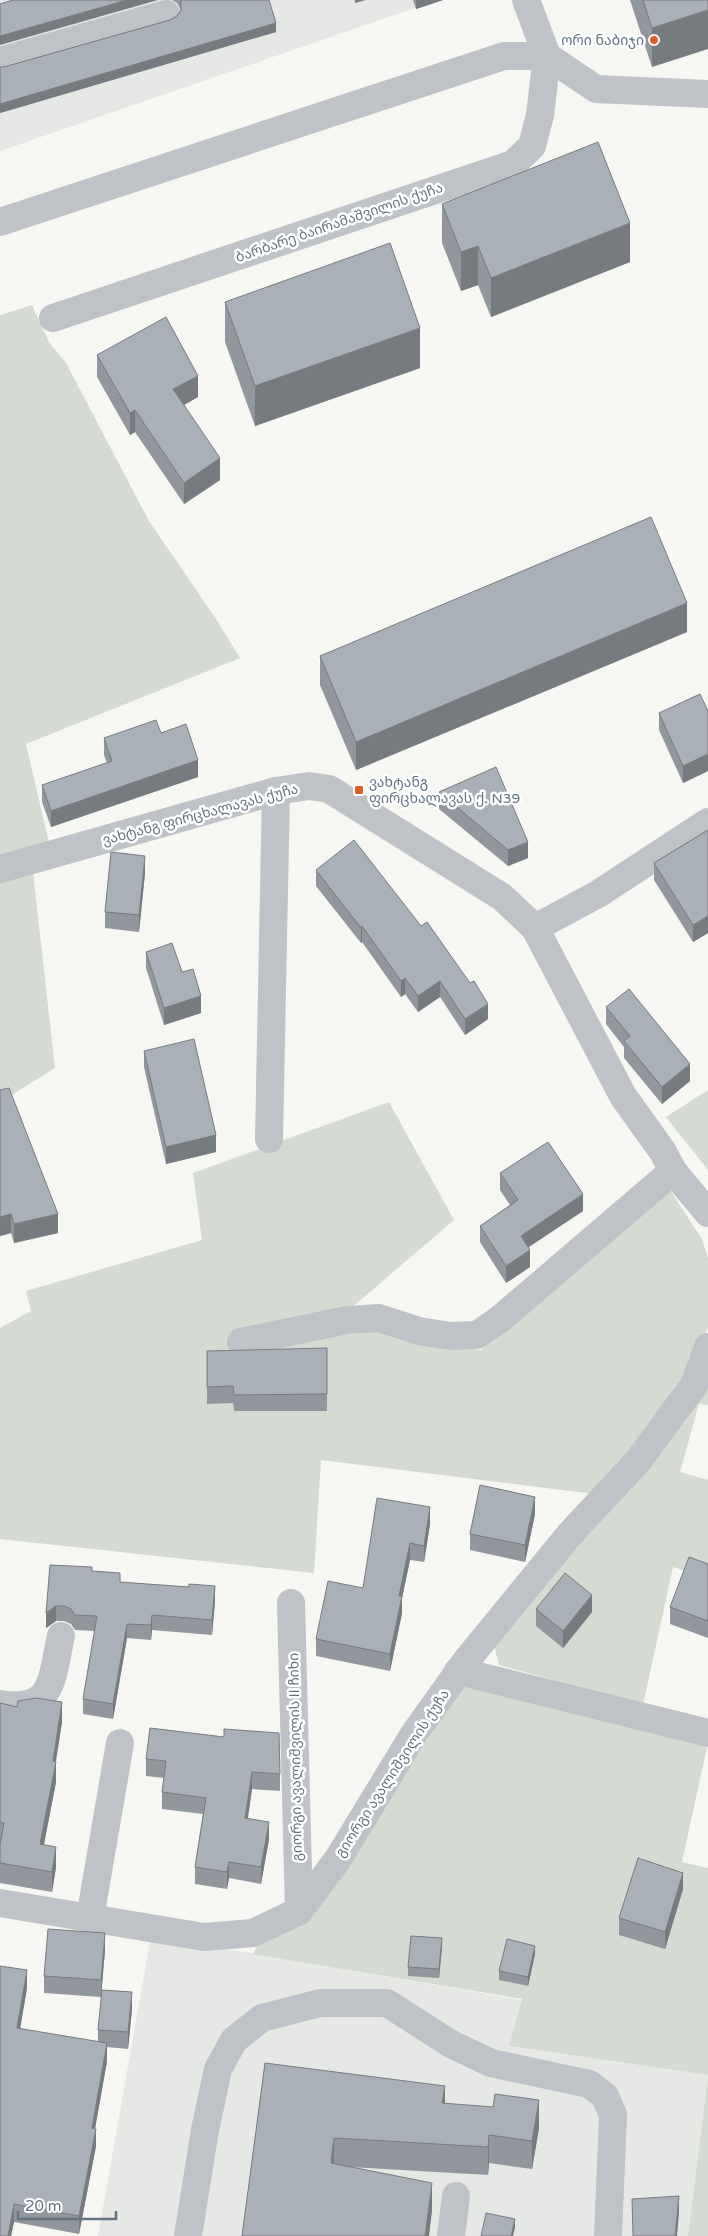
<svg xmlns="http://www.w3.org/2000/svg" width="708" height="2236" viewBox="0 0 708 2236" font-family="'Varela Round','Noto Sans Georgian',sans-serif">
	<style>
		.built { fill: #e6e8e6 }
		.green { fill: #d5dbd2 }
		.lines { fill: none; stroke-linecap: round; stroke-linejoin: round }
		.minor { stroke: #bfc2c6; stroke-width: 28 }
		.wall { fill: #91979d }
		.shaded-wall { fill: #767b80 }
		.building { fill: #a9b0b7; stroke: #767b80 }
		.poi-dot { fill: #e05c28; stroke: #fff; stroke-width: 2 }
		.labels { text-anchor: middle; stroke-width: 5; stroke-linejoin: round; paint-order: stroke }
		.poi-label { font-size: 14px; fill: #657483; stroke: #fff; text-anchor: end }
		.street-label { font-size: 14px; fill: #657483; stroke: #fff }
	</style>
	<rect width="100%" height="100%" fill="#f6f6f2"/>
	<!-- built -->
	<g class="built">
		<path d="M 0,0 L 438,0 L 0,151 Z"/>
		<path d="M 151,1936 L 522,2000 L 509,2046 L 708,2075 L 688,2236 L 98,2236 Z"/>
	</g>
	<!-- green -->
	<g class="green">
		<path d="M 32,305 L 49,342 L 66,363 L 149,521 L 216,619 L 240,658 L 26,744 L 49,843 L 0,858 L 0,315 Z"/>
		<path d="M 33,872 L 55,1068 L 5,1099 L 0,1100 L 0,881 Z"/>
		<path d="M 708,1090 L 708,1170 L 666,1117 Z"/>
		<path d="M 389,1102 L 454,1220 L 350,1309 L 414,1343 L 481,1350 L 670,1190 L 702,1239 L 708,1258 L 708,1327 L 687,1379 L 594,1494 L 321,1460 L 314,1573 L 0,1539 L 0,1328 L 31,1311 L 26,1291 L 202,1240 L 193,1173 Z"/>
		<path d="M 708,1374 L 708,1405 L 699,1404 L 680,1472 L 708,1480 L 708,1578 L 673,1567 L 643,1705 L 499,1665 L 493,1642 Z"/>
		<path d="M 463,1684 L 707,1747 L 682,1862 L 708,1868 L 708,2236 L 688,2236 L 708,2075 L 509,2046 L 522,1999 L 253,1954 L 261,1939 L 343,1873 Z"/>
	</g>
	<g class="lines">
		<!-- minor -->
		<g class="minor">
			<path d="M 0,61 L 166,14"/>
			<path d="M 0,222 L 504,56 L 547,56 L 596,89 L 708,94"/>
			<path d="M 53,318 L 513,164 L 532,146 L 540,115 L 547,56 L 526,0"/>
			<path d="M 0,869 L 276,791 L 309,786 L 329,789 L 502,897 L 535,928 L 623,1096 L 663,1152 L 673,1171 L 708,1213"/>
			<path d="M 535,928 L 598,894 L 708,822"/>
			<path d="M 269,1139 L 276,791"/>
			<path d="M 241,1342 L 347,1320 L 379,1318 L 419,1331 L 451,1336 L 477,1335 L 500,1319 L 673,1171"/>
			<path d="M 291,1603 L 299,1911"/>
			<path d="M 458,1671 L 708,1733"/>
			<path d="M 0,1704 C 55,1713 51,1678 61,1636"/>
			<path d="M 0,1903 L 204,1937 L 253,1933 L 299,1911 L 338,1859 L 414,1734 L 466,1661 L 570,1534 L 638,1461 L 694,1385 L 708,1347"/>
			<path d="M 90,1918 L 120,1743"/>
			<path d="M 188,2236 L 205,2130 L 218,2069 L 234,2040 L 262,2018 L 320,2003 L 387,2003 L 451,2044 L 491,2063 L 589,2084 L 605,2096 L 613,2115 L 608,2236"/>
			<path d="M 451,2236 L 456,2196"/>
		</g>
	</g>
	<!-- wall -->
	<g class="wall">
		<path d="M 172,0 L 269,0 L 276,32 L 0,113 L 0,67 L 4,67 L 170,20 L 177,16 L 181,10 L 177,3 Z"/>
		<path d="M 413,0 L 443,0 L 416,9 Z"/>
		<path d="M 630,0 L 708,0 L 652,67 Z"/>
		<path d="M 442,204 L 630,262 L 491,317 L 478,285 L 461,291 L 442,243 Z"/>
		<path d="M 225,302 L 420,368 L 255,426 L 225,342 Z"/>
		<path d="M 97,355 L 198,397 L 184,405 L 220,480 L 184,504 L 135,432 L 130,435 L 97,377 Z"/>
		<path d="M 687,632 L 356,770 L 320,685 L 320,656 Z"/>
		<path d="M 708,711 L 708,771 L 683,783 L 659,730 L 659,713 Z"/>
		<path d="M 161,733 L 198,777 L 51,827 L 42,802 L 42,785 L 107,763 L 104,755 L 104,738 Z"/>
		<path d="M 439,792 L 528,858 L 508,866 L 439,809 Z"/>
		<path d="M 708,830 L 708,933 L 693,942 L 654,880 L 654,863 Z"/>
		<path d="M 316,870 L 488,1019 L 465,1035 L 440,997 L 418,1012 L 405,994 L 401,997 L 362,942 L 361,943 L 316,886 Z"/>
		<path d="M 145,873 L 139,932 L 105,928 L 105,912 Z"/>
		<path d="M 146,952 L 182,972 L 201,1013 L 164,1025 L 146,968 Z"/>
		<path d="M 606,1007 L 690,1081 L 662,1104 L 624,1058 L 624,1047 L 606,1024 Z"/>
		<path d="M 144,1051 L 216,1152 L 166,1164 L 144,1067 Z"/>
		<path d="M 0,1090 L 58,1233 L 14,1243 L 11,1233 L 0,1236 Z"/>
		<path d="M 500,1173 L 583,1211 L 529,1247 L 530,1267 L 506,1283 L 480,1242 L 480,1226 L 510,1205 L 500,1190 Z"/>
		<path d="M 327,1348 L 327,1411 L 234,1411 L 233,1403 L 207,1404 L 207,1387 Z"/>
		<path d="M 535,1514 L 525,1562 L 470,1550 L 470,1534 Z"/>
		<path d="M 430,1524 L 424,1562 L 410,1560 L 402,1598 L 402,1613 L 390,1671 L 316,1656 L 316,1639 L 363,1588 Z"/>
		<path d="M 708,1564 L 708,1638 L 670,1624 L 670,1607 Z"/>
		<path d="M 50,1565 L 92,1571 L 120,1582 L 215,1601 L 212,1635 L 152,1630 L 151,1640 L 127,1638 L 113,1719 L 83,1714 L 83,1699 L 95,1631 L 75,1630 L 71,1624 L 64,1621 L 56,1621 L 46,1628 Z"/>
		<path d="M 536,1609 L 592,1612 L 563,1648 L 536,1626 Z"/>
		<path d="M 0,1703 L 62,1722 L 56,1762 L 56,1782 L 44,1844 L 56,1867 L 52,1892 L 0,1883 Z"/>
		<path d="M 146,1759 L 280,1774 L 280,1791 L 252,1789 L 248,1818 L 269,1839 L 261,1884 L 229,1878 L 227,1889 L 195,1884 L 195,1867 L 203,1814 L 162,1809 L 162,1792 L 164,1778 L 146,1776 Z"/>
		<path d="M 683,1889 L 665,1949 L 619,1935 L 619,1918 Z"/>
		<path d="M 442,1947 L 439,1978 L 408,1976 L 408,1967 Z"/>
		<path d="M 105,1950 L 101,1997 L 44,1993 L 44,1976 Z"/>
		<path d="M 535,1954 L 528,1986 L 499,1980 L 499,1971 Z"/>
		<path d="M 0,1966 L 27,1988 L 20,2029 L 98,2042 L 98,2030 L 132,2009 L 128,2049 L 107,2047 L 107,2061 L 95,2128 L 96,2146 L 79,2234 L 14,2222 L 11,2236 L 0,2236 Z"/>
		<path d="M 265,2063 L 445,2103 L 539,2128 L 532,2169 L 489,2163 L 488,2175 L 350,2167 L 432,2211 L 242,2236 Z"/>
	</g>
	<!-- shaded-wall -->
	<g class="shaded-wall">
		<path d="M 127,0 L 158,0 L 0,45 L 0,36 Z"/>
		<path d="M 355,0 L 366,0 L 355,3 Z"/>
		<path d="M 416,0 L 443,0 L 416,9 Z"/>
		<path d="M 708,10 L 708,49 L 652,67 L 652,28 Z"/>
		<path d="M 276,23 L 276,32 L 0,113 L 0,104 Z"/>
		<path d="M 630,223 L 630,262 L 491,317 L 491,278 Z"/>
		<path d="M 478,246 L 478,285 L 461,291 L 461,252 Z"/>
		<path d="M 420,328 L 420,368 L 255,426 L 255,386 Z"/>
		<path d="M 198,376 L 198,397 L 173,411 L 173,389 Z"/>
		<path d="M 135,410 L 135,432 L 130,435 L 130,413 Z"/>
		<path d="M 220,458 L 220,480 L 184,504 L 184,483 Z"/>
		<path d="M 687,603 L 687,632 L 356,770 L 356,742 Z"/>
		<path d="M 708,754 L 708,771 L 683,783 L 683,766 Z"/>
		<path d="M 198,760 L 198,777 L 51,827 L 51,811 Z"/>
		<path d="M 528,842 L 528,858 L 508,866 L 508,850 Z"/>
		<path d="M 145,856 L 145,873 L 139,932 L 139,915 Z"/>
		<path d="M 708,916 L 708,933 L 693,942 L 693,925 Z"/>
		<path d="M 362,926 L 362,942 L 361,943 L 361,928 Z"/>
		<path d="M 405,978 L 405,994 L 401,997 L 401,981 Z"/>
		<path d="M 440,981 L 440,997 L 418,1012 L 418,996 Z"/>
		<path d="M 201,996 L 201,1013 L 164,1025 L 164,1008 Z"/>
		<path d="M 488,1004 L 488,1019 L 465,1035 L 465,1019 Z"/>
		<path d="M 690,1064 L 690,1081 L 662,1104 L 662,1087 Z"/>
		<path d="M 216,1135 L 216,1152 L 166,1164 L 166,1147 Z"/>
		<path d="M 583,1194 L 583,1211 L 521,1252 L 521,1236 Z"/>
		<path d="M 11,1214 L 11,1233 L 0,1236 L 0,1217 Z"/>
		<path d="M 58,1214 L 58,1233 L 14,1243 L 14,1224 Z"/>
		<path d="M 530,1250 L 530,1267 L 506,1283 L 506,1266 Z"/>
		<path d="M 535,1497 L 535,1514 L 525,1562 L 525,1545 Z"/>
		<path d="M 430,1507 L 430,1524 L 424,1562 L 424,1546 Z"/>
		<path d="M 410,1543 L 410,1560 L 402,1598 L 402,1613 L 390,1671 L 390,1654 L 399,1596 Z"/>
		<path d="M 215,1586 L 215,1601 L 212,1635 L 212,1620 Z"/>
		<path d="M 592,1595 L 592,1612 L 563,1648 L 563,1631 Z"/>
		<path d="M 56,1606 L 56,1621 L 46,1628 L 46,1613 Z"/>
		<path d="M 152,1615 L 152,1630 L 151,1640 L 151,1625 Z"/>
		<path d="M 127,1624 L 127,1638 L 113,1719 L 113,1704 Z"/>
		<path d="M 62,1702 L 62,1722 L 54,1770 L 56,1762 L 56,1782 L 40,1864 L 40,1844 Z"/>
		<path d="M 252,1772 L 252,1789 L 245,1835 L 245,1818 Z"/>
		<path d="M 269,1822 L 269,1839 L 261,1884 L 261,1867 Z"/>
		<path d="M 56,1847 L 56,1867 L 52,1892 L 52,1872 Z"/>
		<path d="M 229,1862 L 229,1878 L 227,1889 L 227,1872 Z"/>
		<path d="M 683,1873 L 683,1889 L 665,1949 L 665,1932 Z"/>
		<path d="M 105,1933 L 105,1950 L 101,1997 L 101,1980 Z"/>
		<path d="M 442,1938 L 442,1947 L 439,1978 L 439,1969 Z"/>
		<path d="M 535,1946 L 535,1954 L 528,1986 L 528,1977 Z"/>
		<path d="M 27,1970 L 27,1988 L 17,2046 L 17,2028 Z"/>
		<path d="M 132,1992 L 132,2009 L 128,2049 L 128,2032 Z"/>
		<path d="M 107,2043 L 107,2061 L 92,2146 L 92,2128 Z"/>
		<path d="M 445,2086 L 445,2114 L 442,2103 Z"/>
		<path d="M 539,2100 L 539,2128 L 532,2169 L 532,2141 Z"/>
		<path d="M 96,2129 L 96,2146 L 79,2234 L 79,2216 Z"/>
		<path d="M 489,2135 L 489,2163 L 488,2175 L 488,2147 Z"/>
		<path d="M 334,2138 L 334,2166 L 331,2163 Z"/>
		<path d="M 432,2183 L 432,2211 L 429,2236 L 425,2236 Z"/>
		<path d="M 679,2196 L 679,2213 L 677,2236 L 675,2236 Z"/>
		<path d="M 14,2204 L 14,2222 L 11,2236 L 8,2236 Z"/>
		<path d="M 515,2219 L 515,2228 L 513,2236 L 511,2236 Z"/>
	</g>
	<!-- building -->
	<g class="building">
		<path d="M 13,0 L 127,0 L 0,36 L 0,4 Z"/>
		<path d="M 180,0 L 269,0 L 276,23 L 0,104 L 0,67 L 4,67 L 170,20 L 177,16 L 181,10 L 181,1 Z"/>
		<path d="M 643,0 L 708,0 L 708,10 L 652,28 Z"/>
		<path d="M 598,142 L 630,223 L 491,278 L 478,246 L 461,252 L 442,204 Z"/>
		<path d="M 390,243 L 420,328 L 255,386 L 225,302 Z"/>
		<path d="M 166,317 L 198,376 L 173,389 L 220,458 L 184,483 L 135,410 L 130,413 L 97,355 Z"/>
		<path d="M 651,517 L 687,603 L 356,742 L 320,656 Z"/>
		<path d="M 700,694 L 708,711 L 708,754 L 683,766 L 659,713 Z"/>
		<path d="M 156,720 L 161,733 L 186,724 L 198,760 L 51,811 L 42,785 L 112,761 L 104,738 Z"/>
		<path d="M 496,767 L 528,842 L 508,850 L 439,792 Z"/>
		<path d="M 708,830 L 708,916 L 693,925 L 654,863 Z"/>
		<path d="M 354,840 L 421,926 L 427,922 L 470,983 L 474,981 L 488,1004 L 465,1019 L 440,981 L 418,996 L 405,978 L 401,981 L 362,926 L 361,928 L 316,870 Z"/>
		<path d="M 111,852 L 145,856 L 139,915 L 105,912 Z"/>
		<path d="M 172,943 L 182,972 L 193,969 L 201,996 L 164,1008 L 146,952 Z"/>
		<path d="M 629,989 L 690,1064 L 662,1087 L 624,1041 L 630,1036 L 606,1007 Z"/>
		<path d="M 194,1039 L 216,1135 L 166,1147 L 144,1051 Z"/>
		<path d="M 9,1088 L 58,1214 L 14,1224 L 11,1214 L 0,1217 L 0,1090 Z"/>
		<path d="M 548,1142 L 583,1194 L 521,1236 L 530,1250 L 506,1266 L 480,1226 L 518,1200 L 500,1173 Z"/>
		<path d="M 327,1348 L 327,1394 L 234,1395 L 233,1386 L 207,1387 L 207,1351 Z"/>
		<path d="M 480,1485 L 535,1497 L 525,1545 L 470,1534 Z"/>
		<path d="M 377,1498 L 430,1507 L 424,1546 L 410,1543 L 399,1596 L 402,1596 L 390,1654 L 316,1639 L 328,1581 L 363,1588 Z"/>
		<path d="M 689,1557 L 708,1564 L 708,1621 L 670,1607 Z"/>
		<path d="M 50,1565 L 92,1567 L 92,1571 L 120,1573 L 120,1582 L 189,1587 L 189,1584 L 215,1586 L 212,1620 L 152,1615 L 151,1625 L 127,1624 L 113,1704 L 83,1699 L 97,1616 L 75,1615 L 71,1609 L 64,1606 L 56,1606 L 46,1613 Z"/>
		<path d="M 565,1573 L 592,1595 L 563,1631 L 536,1609 Z"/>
		<path d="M 36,1698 L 62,1702 L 53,1761 L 56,1762 L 40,1844 L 56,1847 L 52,1872 L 0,1863 L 0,1845 L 4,1823 L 0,1822 L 0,1703 L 17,1707 L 18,1701 Z"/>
		<path d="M 150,1728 L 224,1737 L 224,1729 L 279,1733 L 280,1774 L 252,1772 L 245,1818 L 269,1822 L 261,1867 L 229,1862 L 227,1872 L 195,1867 L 206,1798 L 162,1792 L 166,1761 L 146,1759 Z"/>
		<path d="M 638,1858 L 683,1873 L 665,1932 L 619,1918 Z"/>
		<path d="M 48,1929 L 105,1933 L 101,1980 L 44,1976 Z"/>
		<path d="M 411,1936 L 442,1938 L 439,1969 L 408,1967 Z"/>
		<path d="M 507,1939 L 535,1946 L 528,1977 L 499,1971 Z"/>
		<path d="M 0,1966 L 27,1970 L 17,2028 L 107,2043 L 92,2128 L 96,2129 L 79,2216 L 14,2204 L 8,2236 L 0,2236 Z"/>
		<path d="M 102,1990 L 132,1992 L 128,2032 L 98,2030 Z"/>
		<path d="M 265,2063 L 445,2086 L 442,2103 L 493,2107 L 495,2094 L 539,2100 L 532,2141 L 489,2135 L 488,2147 L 334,2138 L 331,2163 L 432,2183 L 425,2236 L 242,2236 Z"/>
		<path d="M 679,2196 L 675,2236 L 633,2236 L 632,2199 Z"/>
		<path d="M 486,2213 L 515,2219 L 511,2236 L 481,2236 Z"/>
	</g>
	<!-- markers -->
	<g class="poi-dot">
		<circle cx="654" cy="40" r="5"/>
		<rect x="354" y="785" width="10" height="10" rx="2.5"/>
	</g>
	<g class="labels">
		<!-- poi labels -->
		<g class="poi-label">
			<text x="644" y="45">ორი ნაბიჯი</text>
			<text x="369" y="787" text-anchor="start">ვახტანგ<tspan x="369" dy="16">ფირცხალავას ქ. N39</tspan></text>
		</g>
		<!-- street labels -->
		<g class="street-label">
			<text transform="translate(339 222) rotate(-19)" y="5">ბარბარე ბაირამაშვილის ქუჩა</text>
			<text transform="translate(200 814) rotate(-15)" y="5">ვახტანგ ფირცხალავას ქუჩა</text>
			<text transform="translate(295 1757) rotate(-91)" y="5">გიორგი ავალიშვილის II ჩიხი</text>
			<text transform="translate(392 1773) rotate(-57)" y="5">გიორგი ავალიშვილის ქუჩა</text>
		</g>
	</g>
	<!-- scale -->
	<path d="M18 2211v8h98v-8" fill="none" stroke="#657483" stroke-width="2.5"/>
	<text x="25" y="2211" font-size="15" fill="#657483" stroke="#ffffff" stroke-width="4" paint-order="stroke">20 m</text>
</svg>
